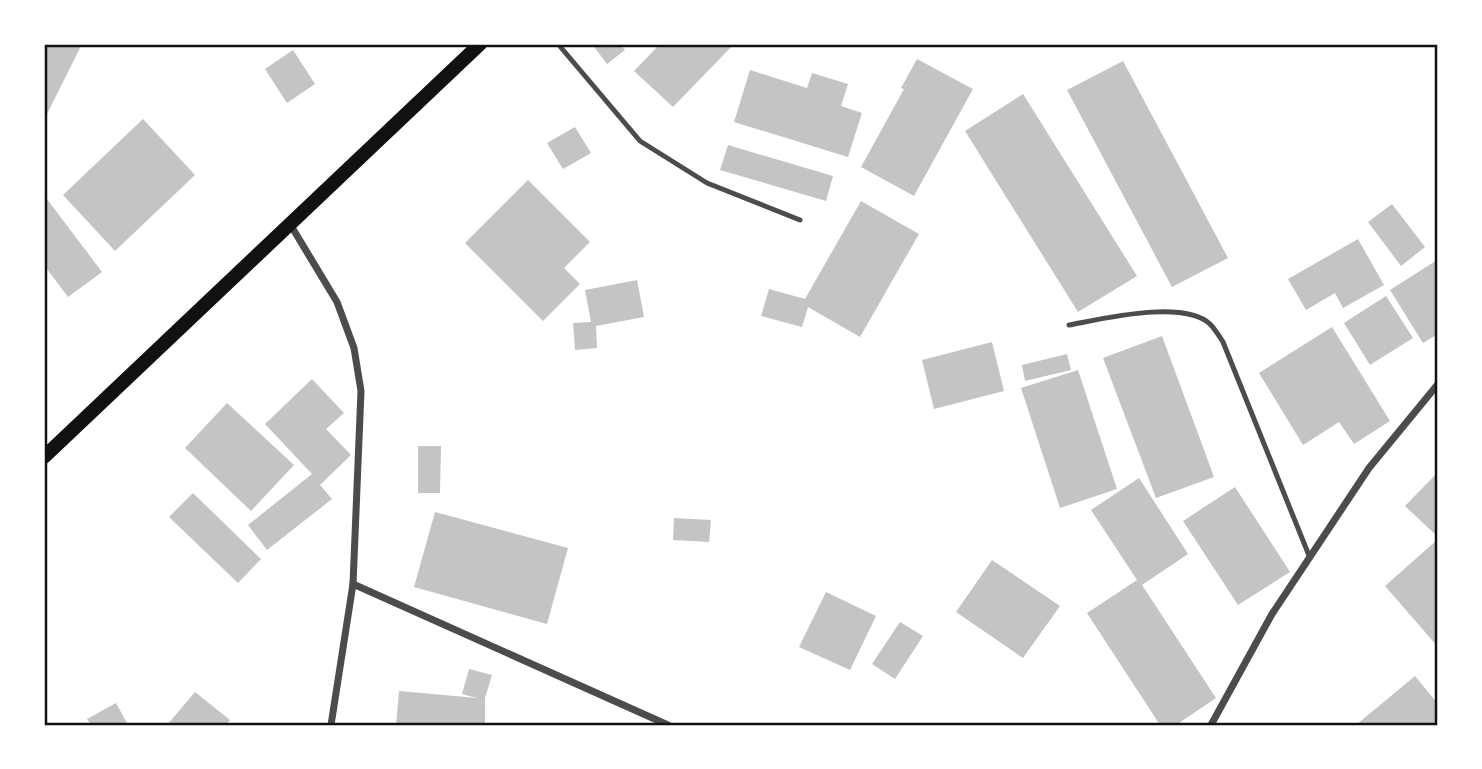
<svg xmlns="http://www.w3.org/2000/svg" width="1482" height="769" viewBox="0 0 1482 769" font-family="'Roboto Condensed',sans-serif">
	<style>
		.building { fill: #c4c4c4 }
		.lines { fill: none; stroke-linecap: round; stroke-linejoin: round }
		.service { stroke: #4c4c4c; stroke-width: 5 }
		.minor { stroke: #4c4c4c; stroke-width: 7 }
		.secondary { stroke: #111; stroke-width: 14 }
		.neatline { fill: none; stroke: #111; stroke-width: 2.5 }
	</style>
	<rect width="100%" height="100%" fill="#fff"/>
	<!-- building -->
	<g class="building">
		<path d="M 44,44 L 82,44 L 47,114 L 44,112 Z"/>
		<path d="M 592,44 L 620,44 L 625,50 L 607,64 Z"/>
		<path d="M 660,44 L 734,44 L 673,107 L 634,71 Z"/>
		<path d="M 293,50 L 315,84 L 287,103 L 265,69 Z"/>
		<path d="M 917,59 L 973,89 L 914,196 L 861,167 L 904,89 L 901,88 Z"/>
		<path d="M 1123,61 L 1228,258 L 1172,287 L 1067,90 Z"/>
		<path d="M 750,70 L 807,88 L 812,73 L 848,84 L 841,106 L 862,113 L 848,157 L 734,122 Z"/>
		<path d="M 1023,94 L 1137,276 L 1078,312 L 965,131 Z"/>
		<path d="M 143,119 L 195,175 L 115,251 L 63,195 Z"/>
		<path d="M 575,127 L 591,153 L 563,169 L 547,143 Z"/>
		<path d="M 728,145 L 833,176 L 826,201 L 720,170 Z"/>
		<path d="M 528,180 L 590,242 L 564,268 L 580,284 L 543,321 L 465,243 Z"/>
		<path d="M 44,195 L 102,272 L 68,297 L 44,265 Z"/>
		<path d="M 861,201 L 919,234 L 860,337 L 808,307 L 802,327 L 761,316 L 769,289 L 805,299 Z"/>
		<path d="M 1392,204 L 1425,247 L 1401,266 L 1368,222 Z"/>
		<path d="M 1358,239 L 1384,285 L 1343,308 L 1335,293 L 1306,310 L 1288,279 Z"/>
		<path d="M 1437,260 L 1438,334 L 1423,343 L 1390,290 Z"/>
		<path d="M 637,280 L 644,317 L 596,326 L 597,348 L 575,350 L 573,323 L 591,322 L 585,290 Z"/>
		<path d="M 1386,296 L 1413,338 L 1370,365 L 1344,323 Z"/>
		<path d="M 1332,327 L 1390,421 L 1354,444 L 1339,422 L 1303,445 L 1259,373 Z"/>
		<path d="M 1162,336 L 1214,477 L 1156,498 L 1103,358 Z"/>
		<path d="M 992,342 L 1004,391 L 934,409 L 922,360 Z"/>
		<path d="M 1067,354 L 1071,370 L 1025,381 L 1022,365 Z"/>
		<path d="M 1078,370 L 1117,489 L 1060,508 L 1021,388 Z"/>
		<path d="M 312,379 L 344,413 L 326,429 L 351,455 L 320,485 L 332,499 L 267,550 L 248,525 L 312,474 L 265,424 Z"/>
		<path d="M 227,403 L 294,465 L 251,511 L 185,448 Z"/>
		<path d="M 418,446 L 441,446 L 440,493 L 418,493 Z"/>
		<path d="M 1438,472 L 1438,537 L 1405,506 Z"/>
		<path d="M 1139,478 L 1188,554 L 1142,585 L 1216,698 L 1176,725 L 1160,725 L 1087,613 L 1137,580 L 1091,510 Z"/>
		<path d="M 1235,487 L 1290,572 L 1238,605 L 1183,521 Z"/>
		<path d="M 193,493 L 261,559 L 238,583 L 169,517 Z"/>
		<path d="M 435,512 L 568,548 L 547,624 L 414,587 Z"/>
		<path d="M 674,518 L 711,520 L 709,542 L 673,540 Z"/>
		<path d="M 1438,539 L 1438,647 L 1385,586 Z"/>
		<path d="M 992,560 L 1060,606 L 1023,658 L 956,612 Z"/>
		<path d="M 826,592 L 876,616 L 850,670 L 799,647 Z"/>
		<path d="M 900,622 L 923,636 L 895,679 L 872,664 Z"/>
		<path d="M 469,669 L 492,675 L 485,698 L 485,725 L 396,725 L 399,691 L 477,698 L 462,694 Z"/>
		<path d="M 1415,676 L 1438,704 L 1438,723 L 1435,725 L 1356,725 Z"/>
		<path d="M 195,692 L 230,720 L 226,725 L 167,725 Z"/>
		<path d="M 116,703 L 128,725 L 91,725 L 87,719 Z"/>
	</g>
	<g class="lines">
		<!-- service -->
		<g class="service">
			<path d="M 558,44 L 640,141 L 707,183 L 800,220"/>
			<path d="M 1069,325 C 1102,319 1183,299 1210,324 C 1215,329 1219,336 1223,342 L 1310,558"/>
		</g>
		<!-- minor -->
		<g class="minor">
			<path d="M 290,224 L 337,302 L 354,348 L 361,391 L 353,584 L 331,725"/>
			<path d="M 353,584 L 668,725"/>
			<path d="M 1211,725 L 1272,614 L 1369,468 L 1438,384"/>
		</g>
		<!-- secondary -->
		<path class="secondary" d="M 44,457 L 480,44"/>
	</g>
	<!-- border -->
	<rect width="1482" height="769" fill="none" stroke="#ffffff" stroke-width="91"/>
	<rect x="46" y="46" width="1390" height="678" class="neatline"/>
</svg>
